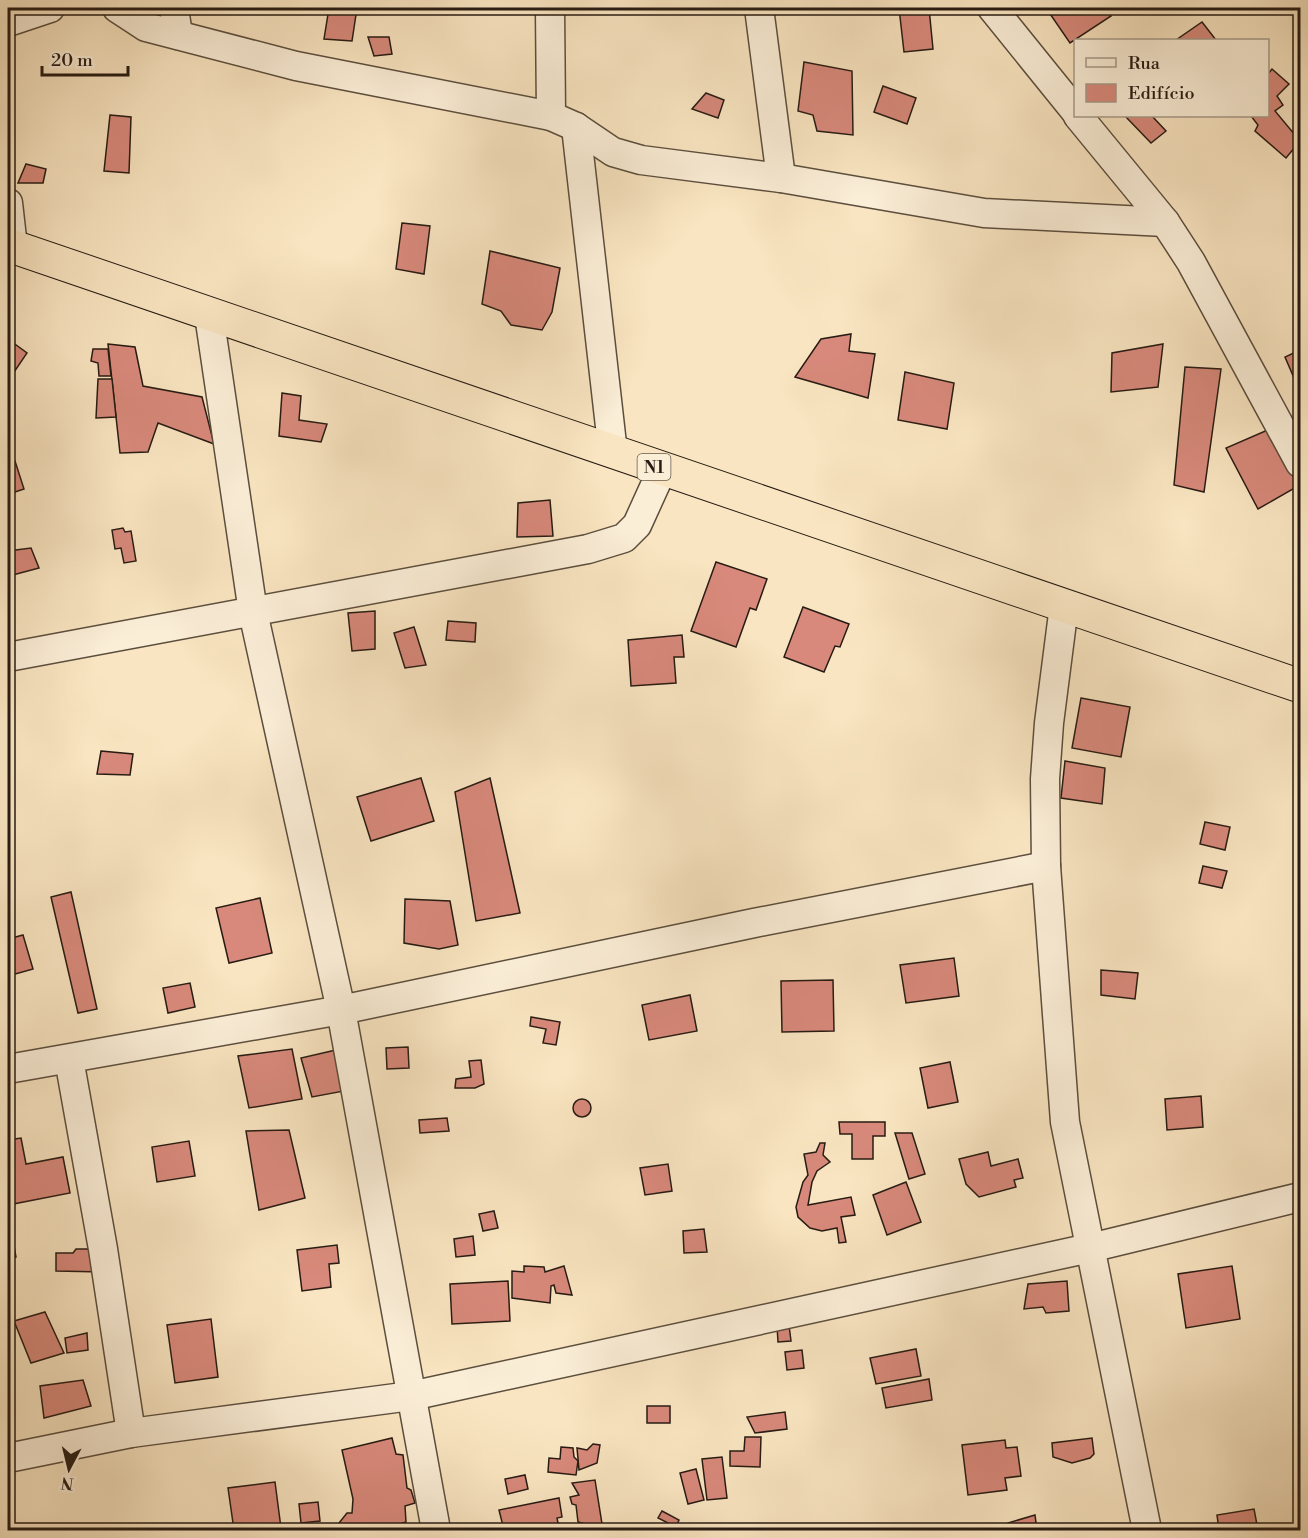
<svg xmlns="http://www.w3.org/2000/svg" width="1308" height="1538" viewBox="0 0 1308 1538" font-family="'Libre Bodoni',serif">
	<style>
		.building { fill: #d8897b; stroke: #271b13; stroke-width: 1.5 }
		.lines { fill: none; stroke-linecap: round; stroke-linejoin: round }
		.minor-casing { stroke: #5c4e3e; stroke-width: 31 }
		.highway-casing { stroke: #271b13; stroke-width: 35 }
		.minor { stroke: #fbeed7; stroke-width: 28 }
		.highway { stroke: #f9e5c1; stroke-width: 33 }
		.labels { text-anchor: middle; stroke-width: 6; stroke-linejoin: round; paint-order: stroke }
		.shield { fill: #fbeed7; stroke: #675a4e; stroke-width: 1.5 }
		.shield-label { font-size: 16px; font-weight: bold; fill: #271b13 }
	</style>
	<rect width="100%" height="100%" fill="#f9e5c1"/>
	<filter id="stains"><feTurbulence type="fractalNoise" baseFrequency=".00333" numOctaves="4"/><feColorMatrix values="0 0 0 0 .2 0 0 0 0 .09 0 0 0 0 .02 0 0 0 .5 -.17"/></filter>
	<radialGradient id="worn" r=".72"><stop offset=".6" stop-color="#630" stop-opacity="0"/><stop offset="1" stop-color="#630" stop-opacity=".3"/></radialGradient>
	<!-- building -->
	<g class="building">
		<path d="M 329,8 L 357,8 L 352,41 L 324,39 Z"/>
		<path d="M 899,8 L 929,8 L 933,49 L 904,52 Z"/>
		<path d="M 1046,8 L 1105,8 L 1111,16 L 1070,43 Z"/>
		<path d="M 1202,22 L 1216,40 L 1176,40 Z"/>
		<path d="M 368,37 L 389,37 L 392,54 L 374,56 Z"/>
		<path d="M 804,62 L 852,71 L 853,135 L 817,131 L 813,115 L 798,111 Z"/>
		<path d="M 1272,69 L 1289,84 L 1277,96 L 1283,105 L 1275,111 L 1300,141 L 1286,158 L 1255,131 L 1258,125 L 1251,116 L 1268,116 L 1268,74 Z"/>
		<path d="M 883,86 L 916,98 L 907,124 L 874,112 Z"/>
		<path d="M 706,93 L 724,100 L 718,118 L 692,109 Z"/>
		<path d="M 110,115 L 131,117 L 129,173 L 104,171 Z"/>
		<path d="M 1125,116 L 1152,116 L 1166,131 L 1151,143 Z"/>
		<path d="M 26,164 L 46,169 L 43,183 L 18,183 Z"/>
		<path d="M 402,223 L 430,226 L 424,274 L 396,269 Z"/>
		<path d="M 490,251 L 560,268 L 552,312 L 542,330 L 511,325 L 501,311 L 482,304 Z"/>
		<path d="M 851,334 L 849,351 L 875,354 L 868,398 L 795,377 L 821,339 Z"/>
		<path d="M 8,339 L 27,353 L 8,381 Z"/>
		<path d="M 108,344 L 135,347 L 143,386 L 202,397 L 214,444 L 158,423 L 148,452 L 120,453 Z"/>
		<path d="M 1163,344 L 1158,387 L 1111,392 L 1112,353 Z"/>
		<path d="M 93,349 L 108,349 L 111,376 L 99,376 L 98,363 L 91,361 Z"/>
		<path d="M 1300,350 L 1300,392 L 1285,357 Z"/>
		<path d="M 1185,367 L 1221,369 L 1204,492 L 1174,485 Z"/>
		<path d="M 905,372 L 954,383 L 947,429 L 898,420 Z"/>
		<path d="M 98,379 L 112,379 L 116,417 L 96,418 Z"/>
		<path d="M 282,393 L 301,396 L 299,420 L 327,424 L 321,442 L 279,436 Z"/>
		<path d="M 1277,426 L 1300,485 L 1258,509 L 1226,448 Z"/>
		<path d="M 15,461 L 24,489 L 9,494 L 8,462 Z"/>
		<path d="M 550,500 L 553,536 L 517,537 L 518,503 Z"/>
		<path d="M 123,528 L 125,532 L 131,531 L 136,561 L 124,563 L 121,548 L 115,549 L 112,530 Z"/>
		<path d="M 31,548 L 39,568 L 9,576 L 8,551 Z"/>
		<path d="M 716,562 L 767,579 L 756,610 L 750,608 L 736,647 L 691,631 Z"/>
		<path d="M 803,607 L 849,624 L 840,647 L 835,646 L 824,672 L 784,657 Z"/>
		<path d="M 375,611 L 375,649 L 352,651 L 348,613 Z"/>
		<path d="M 448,621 L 476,623 L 475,642 L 446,640 Z"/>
		<path d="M 414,627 L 426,665 L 405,668 L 394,633 Z"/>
		<path d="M 682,635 L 684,657 L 674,657 L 676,683 L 631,686 L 628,640 Z"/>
		<path d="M 1081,698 L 1130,707 L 1121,757 L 1072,748 Z"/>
		<path d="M 101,751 L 133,754 L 130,775 L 97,774 Z"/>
		<path d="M 1065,761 L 1105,768 L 1102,804 L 1061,798 Z"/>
		<path d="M 421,778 L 434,821 L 371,841 L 357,797 Z"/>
		<path d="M 490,778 L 520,913 L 476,921 L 455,792 Z"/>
		<path d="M 1205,822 L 1230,827 L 1225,850 L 1200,844 Z"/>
		<path d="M 1203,866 L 1227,871 L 1222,888 L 1199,883 Z"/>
		<path d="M 71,892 L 97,1009 L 78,1013 L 51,897 Z"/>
		<path d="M 260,898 L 272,953 L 229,963 L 216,908 Z"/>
		<path d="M 405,899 L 450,901 L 458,945 L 439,949 L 404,943 Z"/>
		<path d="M 1300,908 L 1300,936 L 1297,935 Z"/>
		<path d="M 23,935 L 33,969 L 8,976 L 8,939 Z"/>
		<path d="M 954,958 L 959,996 L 906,1003 L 900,965 Z"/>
		<path d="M 1101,970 L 1138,973 L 1135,999 L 1101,995 Z"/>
		<path d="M 833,980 L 834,1031 L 782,1032 L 781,981 Z"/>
		<path d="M 190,983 L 195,1007 L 168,1013 L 163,988 Z"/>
		<path d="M 690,995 L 697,1031 L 649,1040 L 642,1005 Z"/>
		<path d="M 531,1017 L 560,1022 L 556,1045 L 543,1043 L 546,1029 L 530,1026 Z"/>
		<path d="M 408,1047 L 409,1068 L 387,1069 L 386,1048 Z"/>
		<path d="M 292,1049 L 302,1099 L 249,1108 L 238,1056 Z"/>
		<path d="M 336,1050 L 344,1091 L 312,1097 L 301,1058 Z"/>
		<path d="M 481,1060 L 484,1084 L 475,1088 L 455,1088 L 456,1079 L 471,1077 L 469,1061 Z"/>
		<path d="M 950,1062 L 958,1102 L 928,1108 L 920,1068 Z"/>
		<path d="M 1201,1096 L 1203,1127 L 1167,1130 L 1165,1099 Z"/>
		<circle cx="582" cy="1108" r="9"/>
		<path d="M 447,1118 L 449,1131 L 420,1133 L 419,1120 Z"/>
		<path d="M 839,1122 L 885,1122 L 885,1136 L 873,1136 L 873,1159 L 852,1159 L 852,1134 L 840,1134 Z"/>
		<path d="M 289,1130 L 305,1198 L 259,1210 L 246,1131 Z"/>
		<path d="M 895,1133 L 912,1133 L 925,1174 L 909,1179 Z"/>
		<path d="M 21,1138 L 26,1164 L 63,1157 L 70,1193 L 8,1205 L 8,1140 Z"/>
		<path d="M 189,1141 L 195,1176 L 157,1182 L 152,1147 Z"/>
		<path d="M 820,1143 L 825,1143 L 823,1155 L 830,1162 L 817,1171 L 812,1182 L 808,1205 L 851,1197 L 855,1215 L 841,1217 L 846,1242 L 839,1243 L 837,1228 L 822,1231 L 810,1228 L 798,1217 L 796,1207 L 803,1182 L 808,1175 L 804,1154 L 816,1152 Z"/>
		<path d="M 988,1152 L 991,1166 L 1018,1159 L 1023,1178 L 1014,1180 L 1016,1187 L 979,1197 L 966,1184 L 959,1159 Z"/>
		<path d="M 668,1164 L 672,1191 L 645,1195 L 640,1168 Z"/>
		<path d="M 906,1182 L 921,1222 L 887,1235 L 873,1195 Z"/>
		<path d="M 494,1211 L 498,1228 L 483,1231 L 479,1214 Z"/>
		<path d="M 704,1229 L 707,1252 L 684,1253 L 683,1231 Z"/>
		<path d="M 473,1236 L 475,1255 L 456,1257 L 454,1239 Z"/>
		<path d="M 13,1241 L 16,1257 L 8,1260 L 8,1242 Z"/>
		<path d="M 337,1245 L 339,1263 L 329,1264 L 331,1287 L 302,1291 L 297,1250 Z"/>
		<path d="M 76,1249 L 103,1249 L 103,1272 L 56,1271 L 56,1253 L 73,1253 Z"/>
		<path d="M 524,1266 L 544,1267 L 545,1272 L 564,1266 L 572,1295 L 556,1293 L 554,1285 L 551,1286 L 550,1303 L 512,1298 L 512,1271 L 524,1272 Z"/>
		<path d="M 1232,1266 L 1240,1319 L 1186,1328 L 1178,1274 Z"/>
		<path d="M 508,1281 L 510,1321 L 452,1324 L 450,1284 Z"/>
		<path d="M 1067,1281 L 1069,1311 L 1046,1313 L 1043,1307 L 1024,1309 L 1028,1284 Z"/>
		<path d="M 45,1312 L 64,1353 L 31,1363 L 14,1321 Z"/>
		<path d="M 211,1319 L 218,1377 L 175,1383 L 167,1325 Z"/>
		<path d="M 789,1325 L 791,1341 L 778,1342 L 777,1326 Z"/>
		<path d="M 87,1333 L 88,1350 L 67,1353 L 65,1338 Z"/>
		<path d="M 916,1349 L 921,1376 L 876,1384 L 870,1358 Z"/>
		<path d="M 802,1350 L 804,1368 L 787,1370 L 785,1352 Z"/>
		<path d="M 929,1379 L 932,1400 L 886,1408 L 882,1388 Z"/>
		<path d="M 83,1380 L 91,1406 L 44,1418 L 40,1386 Z"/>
		<rect x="647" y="1406" width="23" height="17"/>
		<path d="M 785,1412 L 787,1429 L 755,1433 L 747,1417 Z"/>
		<path d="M 745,1437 L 761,1437 L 760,1467 L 730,1466 L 730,1451 L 744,1451 Z"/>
		<path d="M 392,1438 L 396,1454 L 403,1455 L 407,1488 L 411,1490 L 415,1503 L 405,1506 L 406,1522 L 379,1530 L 338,1530 L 339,1523 L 347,1513 L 352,1513 L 353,1499 L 342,1450 Z"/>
		<path d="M 1092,1438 L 1094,1454 L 1090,1458 L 1072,1463 L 1053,1457 L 1052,1443 Z"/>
		<path d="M 1005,1440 L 1006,1448 L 1017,1447 L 1021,1476 L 1005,1478 L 1007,1490 L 968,1495 L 962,1445 Z"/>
		<path d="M 593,1444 L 600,1445 L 597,1463 L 579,1470 L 577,1448 L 587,1450 Z"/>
		<path d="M 561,1447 L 573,1448 L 574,1457 L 578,1461 L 576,1475 L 548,1472 L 549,1458 L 560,1459 Z"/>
		<path d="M 722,1457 L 727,1498 L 707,1500 L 702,1459 Z"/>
		<path d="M 696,1469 L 704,1500 L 688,1504 L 680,1473 Z"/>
		<path d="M 525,1475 L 528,1489 L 508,1494 L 505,1479 Z"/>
		<path d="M 595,1480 L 603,1530 L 589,1530 L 585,1524 L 578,1522 L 576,1505 L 572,1504 L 570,1497 L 579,1495 L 572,1483 Z"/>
		<path d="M 275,1482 L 281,1528 L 234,1530 L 228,1488 Z"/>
		<path d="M 559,1498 L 562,1517 L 557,1518 L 558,1523 L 566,1525 L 567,1530 L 504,1530 L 499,1510 Z"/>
		<path d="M 318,1502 L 320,1521 L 301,1523 L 299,1504 Z"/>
		<path d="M 1254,1509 L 1258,1530 L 1219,1530 L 1217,1515 Z"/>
		<path d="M 662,1511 L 679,1520 L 676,1527 L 658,1518 Z"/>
		<path d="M 1035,1515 L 1037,1530 L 1009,1530 L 1008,1523 Z"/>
	</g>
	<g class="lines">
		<!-- minor casing -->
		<g class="minor-casing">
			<g id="minor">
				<path d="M 117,8 L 146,27 L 296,66 L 551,116 L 576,127 L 613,152 L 641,160 L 781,178 L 984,213 L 1165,222"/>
				<path d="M 174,8 L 178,35"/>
				<path d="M 550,8 L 551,116"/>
				<path d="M 759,8 L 781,178"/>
				<path d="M 992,8 L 1076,112"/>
				<path d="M 8,22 L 50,8"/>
				<path d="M 1078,116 L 1165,222 L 1191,262 L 1300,463"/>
				<path d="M 576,127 L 613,453"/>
				<path d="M 8,203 L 13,247"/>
				<path d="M 209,315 L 253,612 L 341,1010 L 436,1530"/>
				<path d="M 1064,606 L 1049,723 L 1045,779 L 1046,866 L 1065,1122 L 1147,1530"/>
				<path d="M 8,657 L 588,549 L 624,538 L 637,525 L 662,470"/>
				<path d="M 69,1059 L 103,1249 L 131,1433"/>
				<path d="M 8,1069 L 341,1010 L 754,923 L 1046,866"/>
				<path d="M 8,1458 L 131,1433 L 411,1396 L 1090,1248 L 1300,1197"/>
			</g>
		</g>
		<!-- highway casing -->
		<g class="highway-casing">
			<path id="highway" d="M 8,245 L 1300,686"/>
		</g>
		<!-- minor -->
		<use href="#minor" class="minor"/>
		<!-- highway -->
		<use href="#highway" class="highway"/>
	</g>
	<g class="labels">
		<!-- shield labels -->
		<rect class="shield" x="637.5" y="454" width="33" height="26" rx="4.5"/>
		<g class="shield-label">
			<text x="654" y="473">N1</text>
		</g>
	</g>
	<!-- margin -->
	<rect width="1308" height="1538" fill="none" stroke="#f9e5c1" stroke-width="30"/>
	<rect x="9" y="9" width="1290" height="1520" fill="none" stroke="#271b13" stroke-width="3"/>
	<rect x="15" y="15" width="1278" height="1508" fill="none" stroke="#271b13" stroke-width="1.5"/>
	<!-- legend -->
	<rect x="1074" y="39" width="195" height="78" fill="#fbeed7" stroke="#a69a89" stroke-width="1.5"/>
	<rect x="1086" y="58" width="30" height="9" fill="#fbeed7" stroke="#a69a89" stroke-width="1.5"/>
	<text x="1128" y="69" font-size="18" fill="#271b13">Rua</text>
	<rect x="1086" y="84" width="30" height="18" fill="#d8897b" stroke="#a69a89" stroke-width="1.5"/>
	<text x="1128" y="99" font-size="18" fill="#271b13">Edifício</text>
	<!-- north arrow -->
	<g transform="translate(69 1469) rotate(187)" stroke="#fbeed7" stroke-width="4.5" paint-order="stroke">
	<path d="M0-4.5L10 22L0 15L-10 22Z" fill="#271b13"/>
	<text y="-9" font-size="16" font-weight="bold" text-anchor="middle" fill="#271b13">N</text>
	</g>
	<!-- scale -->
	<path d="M42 66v9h86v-9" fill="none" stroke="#271b13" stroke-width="3"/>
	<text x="51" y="66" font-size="18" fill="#271b13" stroke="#fbeed7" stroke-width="4.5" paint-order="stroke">20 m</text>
	<rect width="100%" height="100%" filter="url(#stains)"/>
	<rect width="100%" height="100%" fill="url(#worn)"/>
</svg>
